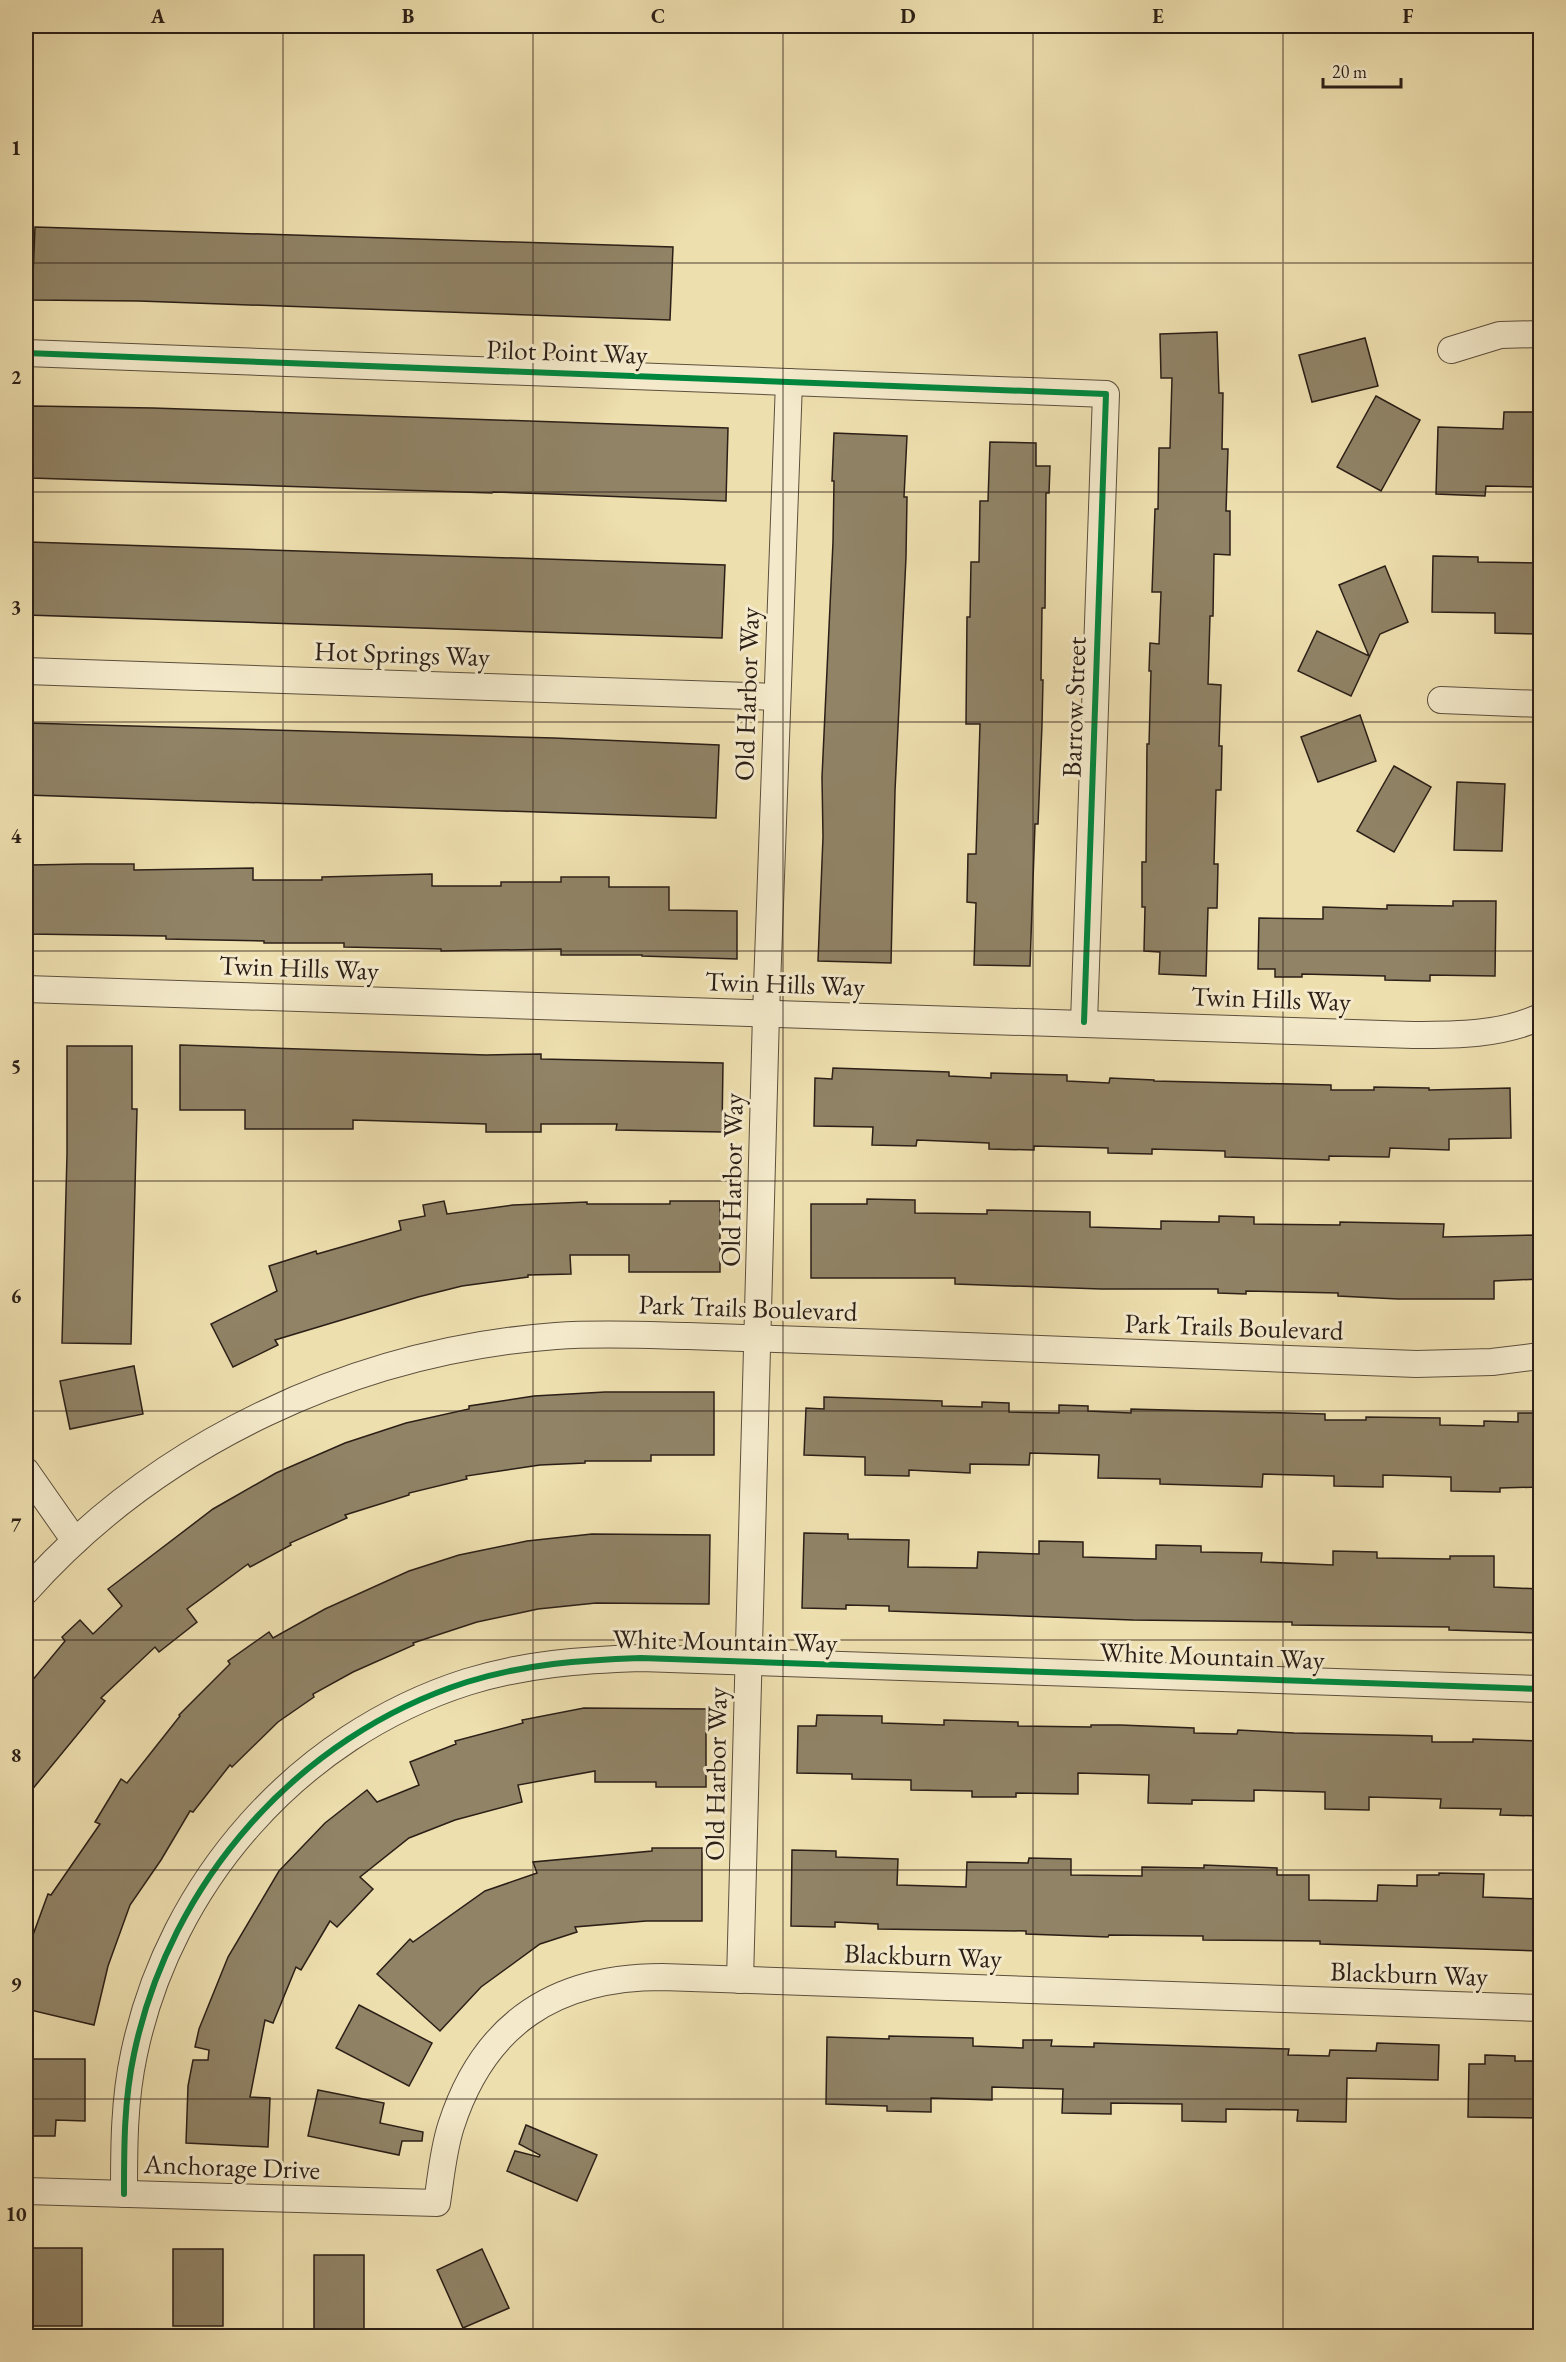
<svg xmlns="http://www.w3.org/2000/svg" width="1566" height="2362" viewBox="0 0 1566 2362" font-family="'EB Garamond',serif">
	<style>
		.building { fill: #908366; stroke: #2b1f17; stroke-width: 1.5 }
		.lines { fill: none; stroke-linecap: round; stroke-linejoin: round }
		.street-casing { stroke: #5c4f3d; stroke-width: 28 }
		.street { stroke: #f4eacb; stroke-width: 26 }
		.cycleway-casing { stroke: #f4eacb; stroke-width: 10 }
		.cycleway { stroke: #00873e; stroke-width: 6 }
		.grid { fill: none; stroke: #2b1f17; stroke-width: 1.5; stroke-opacity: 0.55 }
		.labels { text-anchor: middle; stroke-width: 6; stroke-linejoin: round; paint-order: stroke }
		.street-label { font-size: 27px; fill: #2b1f17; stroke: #f4eacb }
		.neatline { fill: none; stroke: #2b1f17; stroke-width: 2 }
		.grid-label { font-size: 20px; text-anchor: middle; font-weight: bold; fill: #2b1f17 }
	</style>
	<rect width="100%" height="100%" fill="#eedfaf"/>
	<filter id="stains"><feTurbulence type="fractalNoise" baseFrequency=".00333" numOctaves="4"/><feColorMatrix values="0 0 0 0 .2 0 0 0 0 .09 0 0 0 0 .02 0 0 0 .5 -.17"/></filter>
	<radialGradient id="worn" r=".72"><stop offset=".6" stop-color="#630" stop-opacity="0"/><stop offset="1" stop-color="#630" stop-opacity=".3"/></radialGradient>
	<!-- building -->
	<g class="building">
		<path d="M 35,227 L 673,247 L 670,320 L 139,301 L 32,300 Z"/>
		<path d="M 1217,332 L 1219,393 L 1223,393 L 1222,449 L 1228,449 L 1226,511 L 1230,511 L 1230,555 L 1214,554 L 1213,616 L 1210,616 L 1208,684 L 1221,685 L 1219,746 L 1222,746 L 1221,790 L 1216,790 L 1214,864 L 1218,864 L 1217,908 L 1208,908 L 1206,976 L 1159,974 L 1160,952 L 1144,951 L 1145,907 L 1142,907 L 1142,862 L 1146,862 L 1147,744 L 1149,744 L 1151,671 L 1149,671 L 1150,643 L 1159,644 L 1161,592 L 1152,592 L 1155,509 L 1158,509 L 1159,448 L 1170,448 L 1172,378 L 1161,378 L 1160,334 Z"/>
		<path d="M 1365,338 L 1378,386 L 1312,402 L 1299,355 Z"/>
		<path d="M 1376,396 L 1420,420 L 1381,491 L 1337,467 Z"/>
		<path d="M 33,406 L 153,408 L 728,428 L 726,501 L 552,494 L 493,492 L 492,493 L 31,478 Z"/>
		<path d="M 1504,412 L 1540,412 L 1540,487 L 1486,486 L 1485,496 L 1436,494 L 1438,427 L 1503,429 Z"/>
		<path d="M 834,433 L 907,436 L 904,497 L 907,497 L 906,557 L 895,791 L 891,963 L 818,961 L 823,837 L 822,777 L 833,542 L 834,481 L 832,481 Z"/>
		<path d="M 990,442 L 1036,443 L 1036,466 L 1050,466 L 1049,493 L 1046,493 L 1045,608 L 1042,608 L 1041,680 L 1043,680 L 1042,725 L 1038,824 L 1035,824 L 1030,966 L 974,965 L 976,903 L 967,902 L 968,854 L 976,854 L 980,724 L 966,724 L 967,617 L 970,617 L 971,562 L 979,562 L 980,501 L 988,501 Z"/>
		<path d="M 29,542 L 725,565 L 722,638 L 27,615 Z"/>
		<path d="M 1433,556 L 1478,557 L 1478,562 L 1540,563 L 1540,634 L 1495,633 L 1495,613 L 1432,612 Z"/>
		<path d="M 1385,566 L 1408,622 L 1380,634 L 1351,696 L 1298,671 L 1317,631 L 1369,656 L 1339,585 Z"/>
		<path d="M 1360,715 L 1376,761 L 1318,782 L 1301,737 Z"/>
		<path d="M 26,723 L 554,738 L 719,745 L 716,818 L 26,795 Z"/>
		<path d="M 1394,766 L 1431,787 L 1394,852 L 1357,831 Z"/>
		<path d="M 1457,782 L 1505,784 L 1502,851 L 1454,850 Z"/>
		<path d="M 85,864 L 134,864 L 134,870 L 253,868 L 253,880 L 322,880 L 322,877 L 432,874 L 432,886 L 501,886 L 501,882 L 561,882 L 561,877 L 609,877 L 609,887 L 669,887 L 669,910 L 737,911 L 737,959 L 642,956 L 642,955 L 561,955 L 561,949 L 441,951 L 441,949 L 344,947 L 344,943 L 264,943 L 264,941 L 166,939 L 166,936 L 29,934 L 30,865 Z"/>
		<path d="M 1453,901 L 1496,901 L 1495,976 L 1430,975 L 1430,981 L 1385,980 L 1385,976 L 1302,974 L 1302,977 L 1275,977 L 1275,969 L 1258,969 L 1259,918 L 1323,919 L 1323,907 L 1387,909 L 1387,905 L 1453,906 Z"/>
		<path d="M 180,1045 L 486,1055 L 541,1054 L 541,1059 L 723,1063 L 722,1132 L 616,1130 L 617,1124 L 541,1124 L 541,1132 L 486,1132 L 486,1124 L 353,1120 L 353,1129 L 245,1129 L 245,1110 L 180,1110 Z"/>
		<path d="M 67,1046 L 132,1046 L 132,1109 L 137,1109 L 131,1344 L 62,1343 L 67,1154 Z"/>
		<path d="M 833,1068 L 949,1072 L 949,1076 L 991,1078 L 991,1073 L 1067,1075 L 1067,1081 L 1109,1083 L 1110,1078 L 1154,1080 L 1154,1081 L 1331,1085 L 1331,1090 L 1374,1090 L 1374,1087 L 1429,1088 L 1429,1090 L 1510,1088 L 1511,1138 L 1449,1139 L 1449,1150 L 1390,1148 L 1389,1157 L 1329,1156 L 1329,1160 L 1225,1157 L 1225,1151 L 1152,1149 L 1152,1154 L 1108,1153 L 1108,1148 L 1034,1146 L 1034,1150 L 989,1149 L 989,1143 L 917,1140 L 916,1146 L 872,1145 L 873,1127 L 814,1126 L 815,1078 L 832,1079 Z"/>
		<path d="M 867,1199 L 915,1200 L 915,1213 L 987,1214 L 987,1210 L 1090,1212 L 1090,1227 L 1161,1229 L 1161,1221 L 1219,1222 L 1219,1216 L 1254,1217 L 1254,1224 L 1340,1225 L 1340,1222 L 1444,1224 L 1443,1237 L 1540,1235 L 1540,1279 L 1494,1281 L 1494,1299 L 1398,1299 L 1338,1296 L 1338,1293 L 1246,1291 L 1246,1294 L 1218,1293 L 1218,1289 L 1101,1289 L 955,1284 L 955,1278 L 811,1278 L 811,1204 L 867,1204 Z"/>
		<path d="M 444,1201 L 447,1214 L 513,1205 L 587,1202 L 587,1204 L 670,1204 L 670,1201 L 720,1201 L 720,1272 L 629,1272 L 629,1255 L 570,1255 L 571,1274 L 528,1275 L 528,1277 L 462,1286 L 418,1297 L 275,1340 L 278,1345 L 233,1367 L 211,1324 L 277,1291 L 269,1266 L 316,1251 L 317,1254 L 401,1230 L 399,1221 L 425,1216 L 423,1205 Z"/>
		<path d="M 134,1366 L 143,1414 L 70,1429 L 60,1381 Z"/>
		<path d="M 605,1392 L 714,1392 L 714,1455 L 651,1455 L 651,1461 L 585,1461 L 585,1463 L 540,1465 L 466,1476 L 467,1479 L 409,1493 L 409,1495 L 345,1515 L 347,1518 L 290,1543 L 291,1545 L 250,1567 L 248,1564 L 187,1609 L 197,1622 L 159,1652 L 155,1647 L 101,1698 L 105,1701 L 26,1797 L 26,1688 L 65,1641 L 62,1637 L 80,1620 L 93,1634 L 122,1606 L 108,1589 L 213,1509 L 276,1473 L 345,1443 L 406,1423 L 469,1409 L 469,1406 L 534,1396 Z"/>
		<path d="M 824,1397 L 942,1401 L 942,1406 L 982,1407 L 982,1402 L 1009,1403 L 1009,1412 L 1059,1413 L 1059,1405 L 1088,1406 L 1088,1411 L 1131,1413 L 1131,1409 L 1325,1414 L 1325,1420 L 1366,1420 L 1366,1417 L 1440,1418 L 1440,1425 L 1484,1426 L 1484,1421 L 1518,1422 L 1518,1413 L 1540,1413 L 1540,1487 L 1500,1488 L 1500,1492 L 1451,1491 L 1451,1477 L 1383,1475 L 1383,1487 L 1334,1486 L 1334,1476 L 1263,1474 L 1262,1487 L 1160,1484 L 1160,1479 L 1098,1478 L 1099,1455 L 1030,1453 L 1029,1465 L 970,1464 L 970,1473 L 909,1470 L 909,1476 L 865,1475 L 865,1457 L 804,1455 L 806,1408 L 824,1409 Z"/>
		<path d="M 804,1533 L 848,1534 L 848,1539 L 909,1540 L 908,1567 L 977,1568 L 978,1552 L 1039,1554 L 1039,1541 L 1083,1542 L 1083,1557 L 1156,1559 L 1156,1545 L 1201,1546 L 1201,1552 L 1262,1553 L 1261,1562 L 1333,1565 L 1333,1551 L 1377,1552 L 1377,1558 L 1450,1559 L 1450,1556 L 1494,1556 L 1494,1587 L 1540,1589 L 1540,1633 L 1449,1630 L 1449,1627 L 1292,1625 L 1292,1622 L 1133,1620 L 889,1611 L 889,1606 L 846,1605 L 846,1609 L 802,1608 Z"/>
		<path d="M 592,1534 L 710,1535 L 709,1604 L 596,1603 L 538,1609 L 477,1622 L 413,1643 L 414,1645 L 353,1672 L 313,1694 L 314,1697 L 278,1722 L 232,1767 L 230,1765 L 193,1812 L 190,1811 L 161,1860 L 130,1905 L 108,1966 L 94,2025 L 26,2009 L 26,1954 L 48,1894 L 51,1895 L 100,1824 L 95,1822 L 121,1779 L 127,1783 L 180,1716 L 179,1715 L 230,1664 L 228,1661 L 269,1632 L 273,1638 L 325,1609 L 409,1571 L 459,1555 L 527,1541 Z"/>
		<path d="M 584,1708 L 706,1709 L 706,1787 L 656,1787 L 656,1782 L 595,1782 L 595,1771 L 518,1785 L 522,1802 L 455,1820 L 409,1838 L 360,1877 L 373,1889 L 337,1927 L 330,1921 L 301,1970 L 296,1967 L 273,2023 L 265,2020 L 250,2097 L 270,2098 L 268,2147 L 186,2143 L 188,2086 L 193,2060 L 208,2060 L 209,2050 L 195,2047 L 199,2029 L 228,1957 L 279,1871 L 325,1823 L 367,1790 L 377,1802 L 419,1785 L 410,1762 L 456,1744 L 455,1741 L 523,1723 L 522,1720 Z"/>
		<path d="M 817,1715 L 882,1716 L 882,1723 L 944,1725 L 944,1720 L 1018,1722 L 1018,1726 L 1091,1727 L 1091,1725 L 1120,1725 L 1194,1728 L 1194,1733 L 1237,1734 L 1238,1730 L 1294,1733 L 1432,1736 L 1432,1742 L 1473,1742 L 1473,1739 L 1540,1741 L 1540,1816 L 1500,1815 L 1501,1809 L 1440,1808 L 1441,1799 L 1369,1797 L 1369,1810 L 1325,1809 L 1325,1792 L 1254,1790 L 1254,1801 L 1192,1800 L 1192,1804 L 1148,1803 L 1149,1775 L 1078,1773 L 1078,1794 L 1016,1793 L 1016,1797 L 972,1797 L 972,1791 L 911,1790 L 911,1780 L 852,1779 L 852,1774 L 797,1773 L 798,1726 L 816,1726 Z"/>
		<path d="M 652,1848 L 702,1848 L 702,1921 L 646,1921 L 575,1927 L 577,1932 L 540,1944 L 481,1987 L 440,2031 L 377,1974 L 410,1939 L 413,1942 L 485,1891 L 537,1873 L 533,1862 L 652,1851 Z"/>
		<path d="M 792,1850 L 836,1851 L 836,1857 L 898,1859 L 897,1885 L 966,1887 L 967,1862 L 1028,1863 L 1029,1858 L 1071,1859 L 1071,1875 L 1142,1876 L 1142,1867 L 1204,1868 L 1204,1865 L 1277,1868 L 1277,1875 L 1309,1875 L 1309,1900 L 1377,1901 L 1378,1885 L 1417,1886 L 1417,1875 L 1439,1875 L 1439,1873 L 1484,1874 L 1483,1897 L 1540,1899 L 1540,1951 L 1320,1944 L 1320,1941 L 1203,1940 L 1203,1936 L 1109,1935 L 1108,1937 L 1026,1934 L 1026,1931 L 878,1929 L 878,1924 L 835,1922 L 835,1927 L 791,1926 Z"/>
		<path d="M 359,2005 L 432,2043 L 409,2086 L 336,2048 Z"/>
		<path d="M 889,2036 L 973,2038 L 973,2046 L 1023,2048 L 1023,2040 L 1052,2040 L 1051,2046 L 1094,2047 L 1094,2043 L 1289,2049 L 1288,2055 L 1329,2056 L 1330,2050 L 1376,2051 L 1377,2043 L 1439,2045 L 1438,2080 L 1347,2078 L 1346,2122 L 1297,2121 L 1298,2110 L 1226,2109 L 1226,2122 L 1182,2121 L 1182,2104 L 1111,2103 L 1111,2114 L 1062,2113 L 1063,2089 L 992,2087 L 992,2100 L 931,2098 L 931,2112 L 887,2111 L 887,2106 L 826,2104 L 827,2037 L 889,2039 Z"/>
		<path d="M 1485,2055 L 1515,2056 L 1515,2061 L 1540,2061 L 1540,2118 L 1468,2117 L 1469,2064 L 1485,2064 Z"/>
		<path d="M 29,2059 L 85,2059 L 85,2121 L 56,2120 L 55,2136 L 28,2136 Z"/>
		<path d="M 318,2090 L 384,2103 L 380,2123 L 423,2132 L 422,2141 L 402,2141 L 399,2155 L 308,2136 Z"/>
		<path d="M 526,2125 L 597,2155 L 577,2201 L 507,2171 L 515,2151 L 539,2157 L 540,2155 L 519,2144 Z"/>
		<path d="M 26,2248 L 82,2248 L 82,2326 L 28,2326 L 28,2279 L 26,2279 Z"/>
		<rect x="173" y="2249" width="50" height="77"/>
		<path d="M 482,2249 L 509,2308 L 463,2328 L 437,2270 Z"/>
		<rect x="314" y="2255" width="50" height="77"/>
	</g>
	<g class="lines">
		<!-- street casing -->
		<g class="street-casing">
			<g id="street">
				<path d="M 1451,350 L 1500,335 L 1540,334"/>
				<path d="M 26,353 L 1106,394 L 1084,1022"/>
				<path d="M 26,671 L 777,697"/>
				<path d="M 1441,700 L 1540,704"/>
				<path d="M 26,989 L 1413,1035 C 1457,1035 1500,1035 1540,1017"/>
				<path d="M 26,1471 L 75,1541"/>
				<path d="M 26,1591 C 160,1441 356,1351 556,1336 C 600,1333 644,1335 688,1336 C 764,1338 840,1341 916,1344 C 1083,1351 1249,1357 1416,1364 L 1492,1362 L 1540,1356"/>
				<path d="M 740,1980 L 766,1014 L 789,382"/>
				<path d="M 26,2191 L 437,2203 C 441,2177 443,2151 451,2126 C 484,2023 556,1977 662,1977 L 1540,2008"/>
				<path d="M 124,2194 C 124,2147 124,2100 134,2054 C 170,1882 298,1736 467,1682 C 524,1664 582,1660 641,1658 L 1540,1689"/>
			</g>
		</g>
		<!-- street -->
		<use href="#street" class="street"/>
		<!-- cycleway casing -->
		<g class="cycleway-casing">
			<g id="cycleway">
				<path d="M 26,353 L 1106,394 L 1084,1022"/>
				<path d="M 124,2194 C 124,2147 124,2100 134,2054 C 170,1882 298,1736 467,1682 C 524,1664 582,1660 641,1658 L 1540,1689"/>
			</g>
		</g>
		<!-- cycleway -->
		<use href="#cycleway" class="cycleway"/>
	</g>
	<!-- grid -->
	<path class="grid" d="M 283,26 L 283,2336M 533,26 L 533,2336M 783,26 L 783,2336M 1033,26 L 1033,2336M 1283,26 L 1283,2336M 26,263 L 1540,263M 26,492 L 1540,492M 26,722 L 1540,722M 26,951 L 1540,951M 26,1181 L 1540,1181M 26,1411 L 1540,1411M 26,1640 L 1540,1640M 26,1870 L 1540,1870M 26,2099 L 1540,2099"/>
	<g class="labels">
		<!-- street labels -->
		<g class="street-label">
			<text transform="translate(567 352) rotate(2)" y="9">Pilot Point Way</text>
			<text transform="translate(402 654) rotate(2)" y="9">Hot Springs Way</text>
			<text transform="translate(747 694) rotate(-88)" y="9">Old Harbor Way</text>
			<text transform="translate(1074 707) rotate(-88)" y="9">Barrow Street</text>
			<text transform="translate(299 968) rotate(2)" y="9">Twin Hills Way</text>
			<text transform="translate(785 984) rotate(2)" y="9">Twin Hills Way</text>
			<text transform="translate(1271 999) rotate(2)" y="9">Twin Hills Way</text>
			<text transform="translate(732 1180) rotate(-89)" y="9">Old Harbor Way</text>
			<text transform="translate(748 1308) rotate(2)" y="9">Park Trails Boulevard</text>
			<text transform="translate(1234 1327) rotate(2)" y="9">Park Trails Boulevard</text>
			<text transform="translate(725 1641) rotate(1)" y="9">White Mountain Way</text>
			<text transform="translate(1212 1656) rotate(2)" y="9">White Mountain Way</text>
			<text transform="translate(716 1774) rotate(-89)" y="9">Old Harbor Way</text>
			<text transform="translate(923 1956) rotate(2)" y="9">Blackburn Way</text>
			<text transform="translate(1409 1974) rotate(2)" y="9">Blackburn Way</text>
			<text transform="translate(232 2167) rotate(2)" y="9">Anchorage Drive</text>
		</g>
	</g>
	<!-- margin -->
	<rect width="1566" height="2362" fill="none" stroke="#eedfaf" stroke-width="66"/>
	<!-- scale -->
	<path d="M1323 78v9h78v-9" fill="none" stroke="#2b1f17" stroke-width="3"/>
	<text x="1332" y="78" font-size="18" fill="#2b1f17" stroke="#f4eacb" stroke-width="4.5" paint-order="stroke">20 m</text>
	<rect x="33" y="33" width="1500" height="2296" class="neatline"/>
	<g class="grid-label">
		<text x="158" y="23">A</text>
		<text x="408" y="23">B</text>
		<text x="658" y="23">C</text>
		<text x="908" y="23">D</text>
		<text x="1158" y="23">E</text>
		<text x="1408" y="23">F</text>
		<text x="16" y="155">1</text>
		<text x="16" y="384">2</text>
		<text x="16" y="614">3</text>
		<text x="16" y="843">4</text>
		<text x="16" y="1073">5</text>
		<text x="16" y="1303">6</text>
		<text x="16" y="1532">7</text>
		<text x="16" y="1762">8</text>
		<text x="16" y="1991">9</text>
		<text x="16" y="2221">10</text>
	</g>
	<rect width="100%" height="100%" filter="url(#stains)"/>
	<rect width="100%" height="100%" fill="url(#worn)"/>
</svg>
